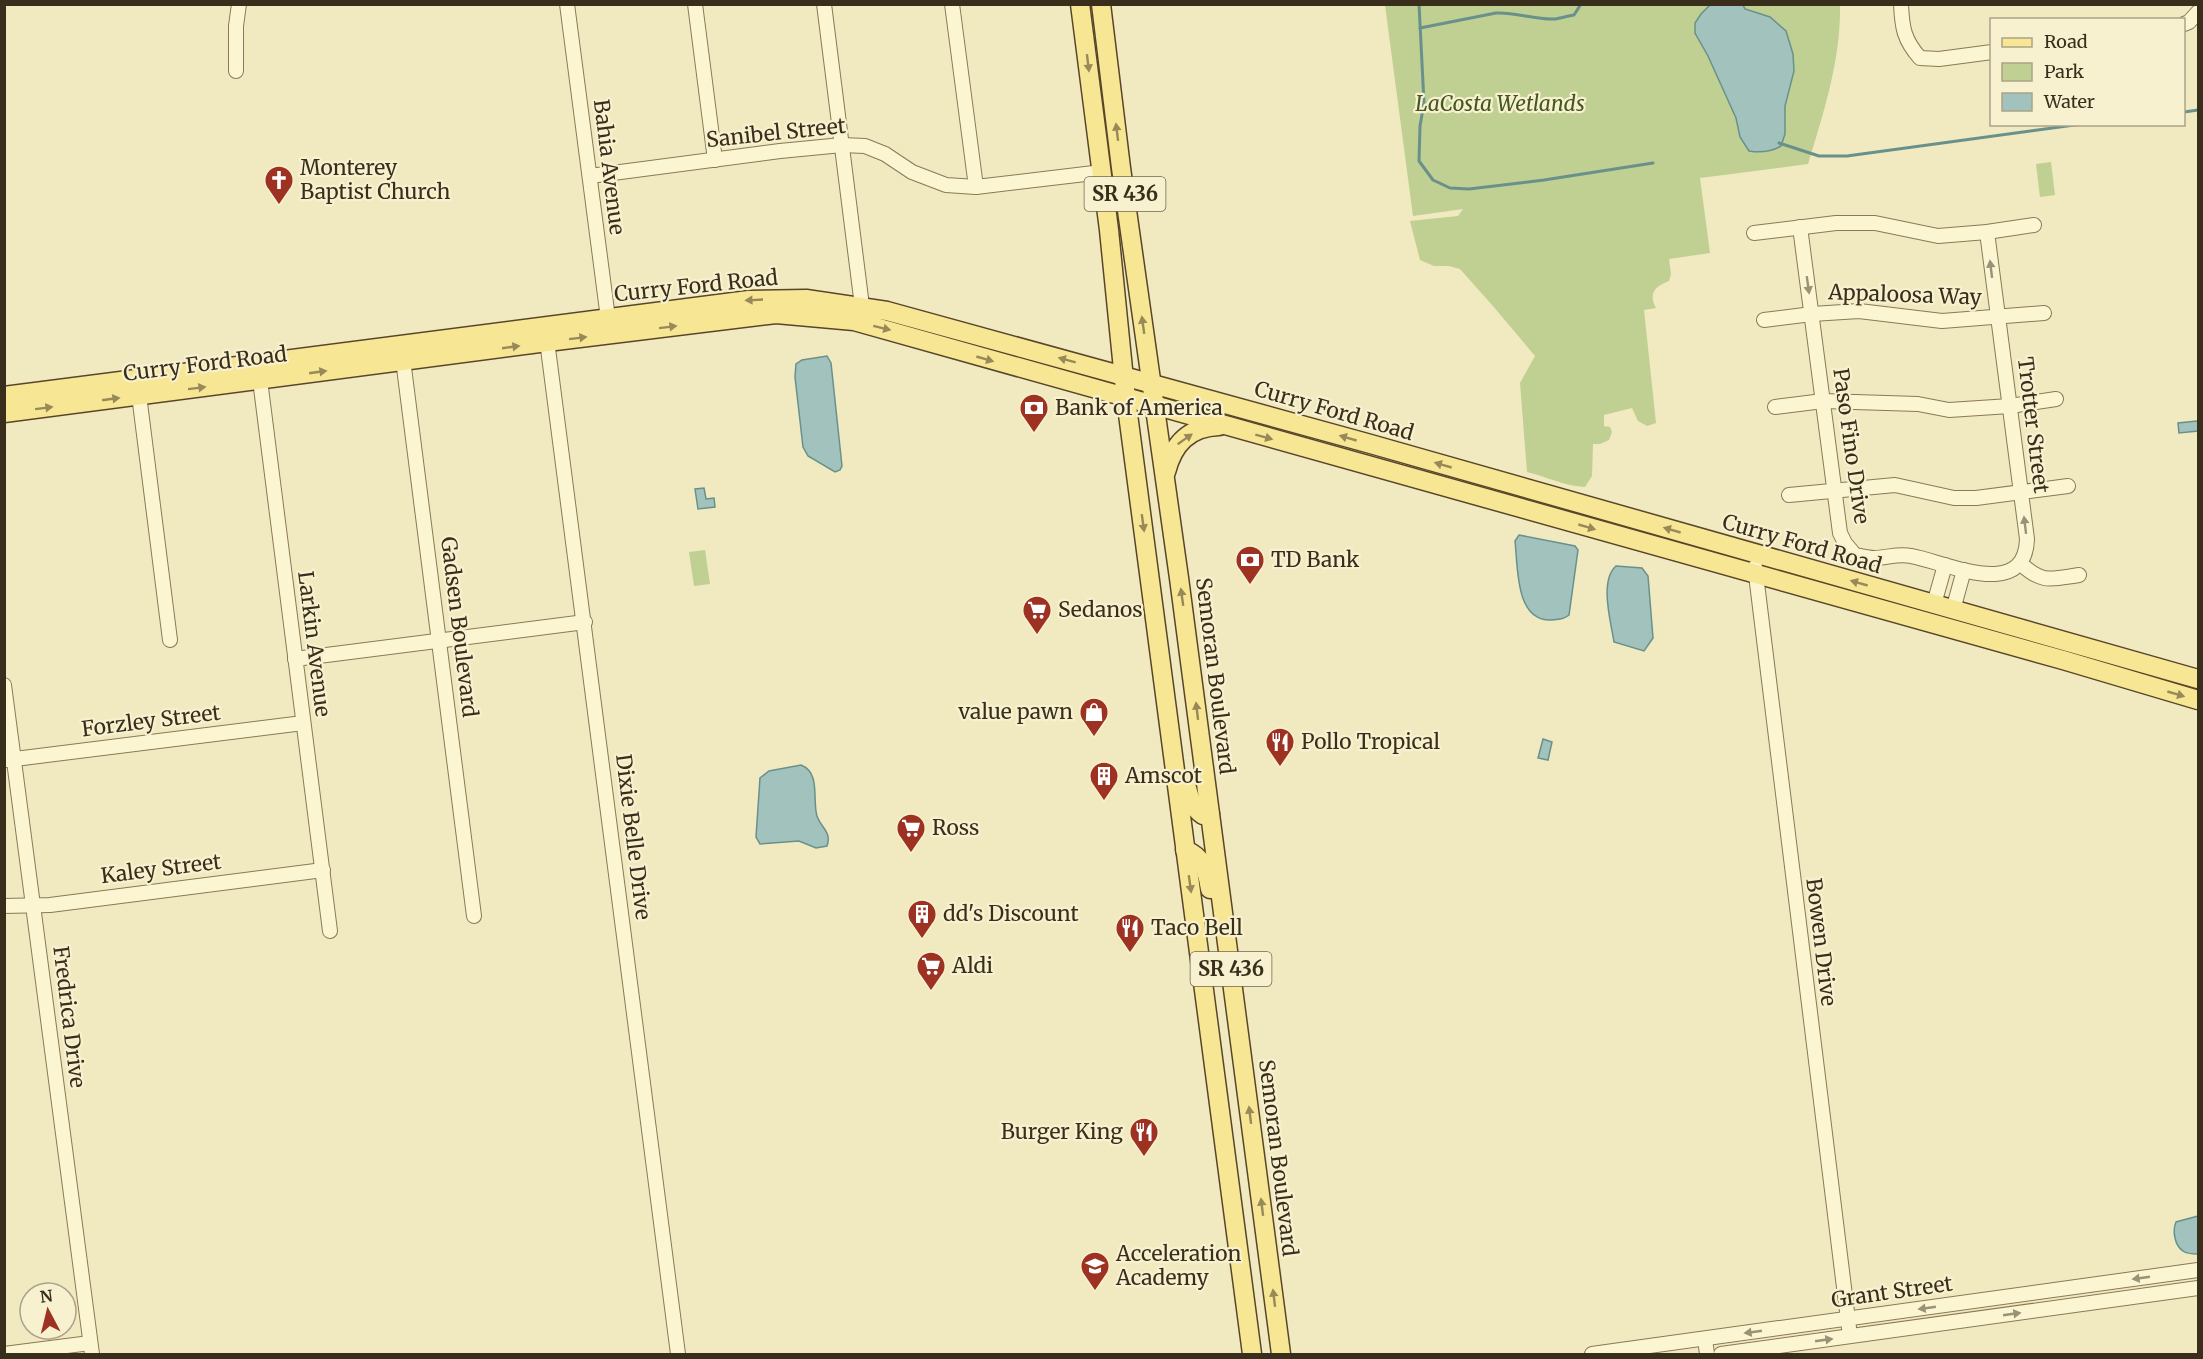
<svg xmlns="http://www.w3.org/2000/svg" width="2203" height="1359" viewBox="0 0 2203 1359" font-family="Merriweather,serif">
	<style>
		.green { fill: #c0cf92 }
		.water { fill: #a2c2bd; stroke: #69918c; stroke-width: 1.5 }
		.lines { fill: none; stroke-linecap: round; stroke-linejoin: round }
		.stream { stroke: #69918c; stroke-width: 3 }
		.minor-casing { stroke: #8a7956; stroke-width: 16 }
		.major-casing { stroke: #58462b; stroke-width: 21 }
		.minor { stroke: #fbf5d2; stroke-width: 14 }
		.major { stroke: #f7e693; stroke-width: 18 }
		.oneway { fill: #988a58 }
		.oneway2 { fill: #9a9277 }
		.labels { text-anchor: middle; stroke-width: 4.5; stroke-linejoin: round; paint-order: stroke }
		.shield { fill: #f8f1cf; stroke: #726852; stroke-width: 1.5 }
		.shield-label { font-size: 20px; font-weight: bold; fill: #392e1c }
		.park-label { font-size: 21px; font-style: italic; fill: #425721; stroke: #f8f1cf }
		.street-label { font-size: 21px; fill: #392e1c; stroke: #f8f1cf }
		.poi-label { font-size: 21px; fill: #392e1c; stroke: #f8f1cf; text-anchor: start }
	</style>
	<rect width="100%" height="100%" fill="#f1e9bf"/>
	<!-- green -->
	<g class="green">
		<path d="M 1385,5 L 1840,5 C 1841,59 1824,112 1808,164 L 1700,178 L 1710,253 L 1669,259 L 1671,274 L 1669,281 C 1655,286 1648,294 1656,308 L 1644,310 L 1656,423 L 1647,426 L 1638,421 L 1632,408 L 1604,415 L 1604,426 L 1610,427 L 1612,432 L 1609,440 L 1600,444 L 1593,444 L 1592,476 L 1585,487 C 1565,486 1547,477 1527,472 L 1520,383 L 1535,356 L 1493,306 L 1460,269 L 1449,266 L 1434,266 L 1420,260 L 1410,221 L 1458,216 L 1463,209 L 1413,216 Z"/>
		<path d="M 2051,162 L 2055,195 L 2040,197 L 2036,164 Z"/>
		<path d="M 705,550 L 710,584 L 694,586 L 689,552 Z"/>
	</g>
	<!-- water -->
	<g class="water">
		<path d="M 1711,4 L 1743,5 L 1745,9 L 1770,17 L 1786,31 L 1793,54 L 1794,71 L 1785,106 L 1785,134 L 1781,146 C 1771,152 1761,153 1749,151 L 1740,137 L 1736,118 L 1708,56 L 1695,33 L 1695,23 L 1701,14 Z"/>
		<path d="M 827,356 L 831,363 L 842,466 L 840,470 L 835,472 L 808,456 L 803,447 L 795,377 L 796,364 L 802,360 Z"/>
		<path d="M 2197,421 L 2198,422 L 2198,431 L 2179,433 L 2178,423 Z"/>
		<path d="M 704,488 L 706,499 L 714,498 L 715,507 L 698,509 L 695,489 Z"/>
		<path d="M 1519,535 L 1575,546 L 1578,550 L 1569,615 C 1563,620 1559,619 1552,620 C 1515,622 1518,567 1515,541 Z"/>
		<path d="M 1616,566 L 1642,568 L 1648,576 L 1653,638 L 1644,651 L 1614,642 C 1611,622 1599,581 1616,566 Z"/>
		<path d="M 1543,739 L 1552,742 L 1548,760 L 1538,758 Z"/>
		<path d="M 801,765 C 821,773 812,799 817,816 C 821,828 832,832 827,846 L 816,848 L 799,841 L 760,844 L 756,837 L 760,778 L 769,771 Z"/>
		<path d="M 2198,1216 L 2198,1254 C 2194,1254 2187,1254 2183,1251 C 2175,1246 2172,1231 2176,1222 Z"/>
	</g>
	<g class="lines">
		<!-- stream -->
		<g class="stream">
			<path d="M 1419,4 L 1424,103 L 1420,126 L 1419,161 L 1433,180 L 1450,188 L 1469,189 L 1544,180 L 1653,163"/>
			<path d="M 1420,28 L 1496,13 C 1516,12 1535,20 1555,19 C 1561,18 1568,16 1574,15 L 1581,4"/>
			<path d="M 2184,112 L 2198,110"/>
			<path d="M 1779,143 L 1819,156 L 1847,156 L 2082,124"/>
		</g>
		<!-- minor casing -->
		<g class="minor-casing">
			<g id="minor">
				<path d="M 567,4 L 609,326"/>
				<path d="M 695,4 L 715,160"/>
				<path d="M 824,4 L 862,306"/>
				<path d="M 952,4 L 976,187"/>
				<path d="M 1901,4 C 1902,28 1904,40 1920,58 L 1939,59 L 1992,52"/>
				<path d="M 2184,24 L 2189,22 L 2198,12"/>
				<path d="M 236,71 L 236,26 L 239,4"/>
				<path d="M 590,176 L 780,151 L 842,145 L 865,146 L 885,154 L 912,172 L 946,185 L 976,187 L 1102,172"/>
				<path d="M 1800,227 L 1840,533 L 1845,543 L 1855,555 C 1861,556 1868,558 1874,558 C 1886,558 1899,553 1911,556 C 1945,562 2025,602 2027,539 L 1987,232"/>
				<path d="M 1754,233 L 1836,223 L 1875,223 L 1938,236 L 1987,232 L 2034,225"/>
				<path d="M 1764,320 L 1812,314 L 1859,311 L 1942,321 L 2044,313"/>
				<path d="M 546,333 L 678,1354"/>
				<path d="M 402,352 L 474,916"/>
				<path d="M 256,371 L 260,380 L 330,931"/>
				<path d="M 136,387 L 139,395 L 170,640"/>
				<path d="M 1775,407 L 1823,401 L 1918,404 L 1949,410 L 2010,406 L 2056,399"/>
				<path d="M 1789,495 L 1895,485 L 1954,498 L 1976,498 L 2068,486"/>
				<path d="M 2021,564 C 2043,584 2051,579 2079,575"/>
				<path d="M 1755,567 L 1850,1336"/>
				<path d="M 1934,604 L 1945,565"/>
				<path d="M 1953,610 L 1964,570"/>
				<path d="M 295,659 L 585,622"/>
				<path d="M 4,685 L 92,1354"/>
				<path d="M 7,760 L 303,723"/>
				<path d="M 4,906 L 50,905 L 323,870"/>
				<path d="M 1705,1339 L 1707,1354"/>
				<path d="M 4,1354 L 90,1343"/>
				<path d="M 1592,1354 L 2198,1270"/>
				<path d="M 1721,1354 L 2198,1288"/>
			</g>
		</g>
		<!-- major casing -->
		<g class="major-casing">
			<g id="major">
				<path d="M 1080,4 L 1109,230 L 1126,399 L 1252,1354"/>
				<path d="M 1101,4 L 1121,168 L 1179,578 L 1281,1354"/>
				<path d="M 4,396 L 749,300 L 806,299 L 887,311 L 1367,443 L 2198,679"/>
				<path d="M 4,413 L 547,342 L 776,314 L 854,321 L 2063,660 L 2198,700"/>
				<path d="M 1166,472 C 1173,444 1189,427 1219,426"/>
				<path d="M 1185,780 C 1188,793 1191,807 1203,815 L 1210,814"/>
				<path d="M 1185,850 C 1204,857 1207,871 1210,889"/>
			</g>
		</g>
		<!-- minor -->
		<use href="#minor" class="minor"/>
		<!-- major -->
		<use href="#major" class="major"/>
	</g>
	<!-- one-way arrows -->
	<defs><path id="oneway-solid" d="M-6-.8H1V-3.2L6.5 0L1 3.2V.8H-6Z" transform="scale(1.5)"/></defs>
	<g class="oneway">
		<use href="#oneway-solid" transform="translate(1088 63) rotate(83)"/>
		<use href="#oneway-solid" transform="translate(1117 132) rotate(-97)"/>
		<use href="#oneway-solid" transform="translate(754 300) rotate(177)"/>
		<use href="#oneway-solid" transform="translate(1143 325) rotate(-98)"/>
		<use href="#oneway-solid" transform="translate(668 327) rotate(-7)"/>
		<use href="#oneway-solid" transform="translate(882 328) rotate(14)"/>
		<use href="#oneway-solid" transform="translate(578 338) rotate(-7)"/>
		<use href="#oneway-solid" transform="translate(511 347) rotate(-8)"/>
		<use href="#oneway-solid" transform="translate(985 359) rotate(16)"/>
		<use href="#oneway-solid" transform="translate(1067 360) rotate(-165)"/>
		<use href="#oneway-solid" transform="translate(318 372) rotate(-8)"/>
		<use href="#oneway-solid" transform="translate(197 388) rotate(-7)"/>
		<use href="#oneway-solid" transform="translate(111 399) rotate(-8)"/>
		<use href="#oneway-solid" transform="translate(44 408) rotate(-7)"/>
		<use href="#oneway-solid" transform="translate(1264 437) rotate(15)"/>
		<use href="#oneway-solid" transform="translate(1348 438) rotate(-164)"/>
		<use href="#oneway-solid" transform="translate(1185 439) rotate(-35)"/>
		<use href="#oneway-solid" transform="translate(1443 465) rotate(-164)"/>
		<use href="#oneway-solid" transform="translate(1143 523) rotate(82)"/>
		<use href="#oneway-solid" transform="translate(1587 527) rotate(16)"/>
		<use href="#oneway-solid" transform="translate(1672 530) rotate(-164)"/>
		<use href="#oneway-solid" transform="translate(1859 583) rotate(-164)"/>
		<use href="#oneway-solid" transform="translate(1182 597) rotate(-98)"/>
		<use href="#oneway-solid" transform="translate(2176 694) rotate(16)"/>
		<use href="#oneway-solid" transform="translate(1197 711) rotate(-97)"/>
		<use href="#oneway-solid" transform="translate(1190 884) rotate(82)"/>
		<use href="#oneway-solid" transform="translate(1250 1115) rotate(-97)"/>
		<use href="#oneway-solid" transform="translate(1262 1207) rotate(-97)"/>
		<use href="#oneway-solid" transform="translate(1274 1298) rotate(-97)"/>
	</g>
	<g class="oneway2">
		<use href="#oneway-solid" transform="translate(1991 269) rotate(-97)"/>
		<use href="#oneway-solid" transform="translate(1808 285) rotate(82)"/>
		<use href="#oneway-solid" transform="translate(2025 525) rotate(-97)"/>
		<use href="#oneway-solid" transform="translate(2141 1278) rotate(172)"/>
		<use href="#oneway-solid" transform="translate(1927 1308) rotate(172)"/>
		<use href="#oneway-solid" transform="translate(2012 1314) rotate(-8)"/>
		<use href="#oneway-solid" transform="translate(1753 1332) rotate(172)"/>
		<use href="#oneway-solid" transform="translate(1824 1340) rotate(-8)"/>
	</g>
	<!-- icons -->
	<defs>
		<g id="church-pin" transform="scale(1.5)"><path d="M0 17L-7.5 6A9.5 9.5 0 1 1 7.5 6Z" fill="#9d3222" stroke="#f8f1cf"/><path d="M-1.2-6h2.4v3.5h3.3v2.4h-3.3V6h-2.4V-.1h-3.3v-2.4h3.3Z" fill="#fff"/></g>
		<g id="bank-pin" transform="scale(1.5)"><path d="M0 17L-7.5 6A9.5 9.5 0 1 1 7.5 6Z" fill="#9d3222" stroke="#f8f1cf"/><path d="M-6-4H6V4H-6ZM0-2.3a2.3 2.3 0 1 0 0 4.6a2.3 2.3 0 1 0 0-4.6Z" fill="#fff"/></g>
		<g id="supermarket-pin" transform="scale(1.5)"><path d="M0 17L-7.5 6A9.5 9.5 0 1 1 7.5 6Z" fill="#9d3222" stroke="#f8f1cf"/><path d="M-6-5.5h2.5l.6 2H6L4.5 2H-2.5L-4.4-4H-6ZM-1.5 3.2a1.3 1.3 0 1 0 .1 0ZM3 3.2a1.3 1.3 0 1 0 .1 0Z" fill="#fff"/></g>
		<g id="shop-pin" transform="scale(1.5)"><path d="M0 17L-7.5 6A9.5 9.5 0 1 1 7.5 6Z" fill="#9d3222" stroke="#f8f1cf"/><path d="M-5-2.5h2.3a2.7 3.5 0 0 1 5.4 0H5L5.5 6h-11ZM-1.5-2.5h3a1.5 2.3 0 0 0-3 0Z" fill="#fff"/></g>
		<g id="restaurant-pin" transform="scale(1.5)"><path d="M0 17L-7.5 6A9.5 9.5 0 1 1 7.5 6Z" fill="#9d3222" stroke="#f8f1cf"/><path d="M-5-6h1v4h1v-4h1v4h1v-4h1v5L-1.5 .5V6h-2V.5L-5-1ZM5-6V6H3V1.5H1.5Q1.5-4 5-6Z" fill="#fff"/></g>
		<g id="building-pin" transform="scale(1.5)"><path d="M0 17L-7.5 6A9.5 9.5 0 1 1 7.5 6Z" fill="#9d3222" stroke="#f8f1cf"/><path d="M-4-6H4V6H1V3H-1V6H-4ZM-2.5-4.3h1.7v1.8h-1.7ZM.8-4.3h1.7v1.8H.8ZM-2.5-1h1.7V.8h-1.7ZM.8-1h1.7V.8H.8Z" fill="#fff"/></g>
		<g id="school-pin" transform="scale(1.5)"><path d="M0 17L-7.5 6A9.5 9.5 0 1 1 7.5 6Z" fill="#9d3222" stroke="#f8f1cf"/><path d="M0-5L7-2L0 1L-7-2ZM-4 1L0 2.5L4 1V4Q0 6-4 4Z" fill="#fff"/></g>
	</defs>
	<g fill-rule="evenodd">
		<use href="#church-pin" x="279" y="180"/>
		<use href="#bank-pin" x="1034" y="408"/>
		<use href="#bank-pin" x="1250" y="560"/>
		<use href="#supermarket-pin" x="1037" y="610"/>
		<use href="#shop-pin" x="1094" y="712"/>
		<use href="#restaurant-pin" x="1280" y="742"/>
		<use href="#building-pin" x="1104" y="776"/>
		<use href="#supermarket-pin" x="911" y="828"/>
		<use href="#building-pin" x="922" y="914"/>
		<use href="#restaurant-pin" x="1130" y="928"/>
		<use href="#supermarket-pin" x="931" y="966"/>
		<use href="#restaurant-pin" x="1144" y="1132"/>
		<use href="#school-pin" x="1095" y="1266"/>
	</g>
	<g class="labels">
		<!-- shield labels -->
		<g class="shield">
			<rect x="1084.5" y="177" width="81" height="34" rx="4.5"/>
			<rect x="1190.5" y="952" width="81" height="34" rx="4.5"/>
		</g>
		<g class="shield-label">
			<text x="1125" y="201">SR 436</text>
			<text x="1231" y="976">SR 436</text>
		</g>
		<!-- park labels -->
		<g class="park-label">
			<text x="1500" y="111">LaCosta Wetlands</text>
		</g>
		<!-- street labels -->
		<g class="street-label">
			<text transform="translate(776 133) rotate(-6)" y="7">Sanibel Street</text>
			<text transform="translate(609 167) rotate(83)" y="7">Bahia Avenue</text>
			<text transform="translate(696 286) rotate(-6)" y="7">Curry Ford Road</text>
			<text transform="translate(1905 295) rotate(2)" y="7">Appaloosa Way</text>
			<text transform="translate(205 364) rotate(-7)" y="7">Curry Ford Road</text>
			<text transform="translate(1334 411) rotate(16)" y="7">Curry Ford Road</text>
			<text transform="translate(2033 425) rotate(83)" y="7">Trotter Street</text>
			<text transform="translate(1851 446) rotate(82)" y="7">Paso Fino Drive</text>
			<text transform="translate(1802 544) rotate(16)" y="7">Curry Ford Road</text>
			<text transform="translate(459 627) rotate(83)" y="7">Gadsen Boulevard</text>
			<text transform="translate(314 644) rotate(83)" y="7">Larkin Avenue</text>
			<text transform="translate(1215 676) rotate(83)" y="7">Semoran Boulevard</text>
			<text transform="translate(151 721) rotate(-7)" y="7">Forzley Street</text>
			<text transform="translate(633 837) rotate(83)" y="7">Dixie Belle Drive</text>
			<text transform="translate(161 869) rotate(-7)" y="7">Kaley Street</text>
			<text transform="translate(1821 942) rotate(83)" y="7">Bowen Drive</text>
			<text transform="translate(69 1017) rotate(83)" y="7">Fredrica Drive</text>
			<text transform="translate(1278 1158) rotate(83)" y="7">Semoran Boulevard</text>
			<text transform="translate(1892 1292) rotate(-8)" y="7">Grant Street</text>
		</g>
		<!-- poi labels -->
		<g class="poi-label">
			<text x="300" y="175">Monterey<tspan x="300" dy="24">Baptist Church</tspan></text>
			<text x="1055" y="415">Bank of America</text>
			<text x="1271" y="567">TD Bank</text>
			<text x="1058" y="617">Sedanos</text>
			<text x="1073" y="719" text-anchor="end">value pawn</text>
			<text x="1301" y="749">Pollo Tropical</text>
			<text x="1125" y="783">Amscot</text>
			<text x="932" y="835">Ross</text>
			<text x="943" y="921">dd's Discount</text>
			<text x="1151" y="935">Taco Bell</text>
			<text x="952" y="973">Aldi</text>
			<text x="1123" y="1139" text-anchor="end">Burger King</text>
			<text x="1116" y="1261">Acceleration<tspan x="1116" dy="24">Academy</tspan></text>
		</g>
	</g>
	<!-- border -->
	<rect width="2203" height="1359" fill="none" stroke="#392e1c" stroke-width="12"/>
	<!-- legend -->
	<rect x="1990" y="18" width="195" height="108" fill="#f8f1cf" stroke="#aca387" stroke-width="1.5"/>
	<rect x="2002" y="38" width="30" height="9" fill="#f7e693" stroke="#aca387" stroke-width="1.5"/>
	<text x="2044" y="48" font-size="18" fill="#392e1c">Road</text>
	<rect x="2002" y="63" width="30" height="18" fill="#c0cf92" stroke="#aca387" stroke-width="1.5"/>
	<text x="2044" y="78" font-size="18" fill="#392e1c">Park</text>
	<rect x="2002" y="93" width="30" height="18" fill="#a2c2bd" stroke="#aca387" stroke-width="1.5"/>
	<text x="2044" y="108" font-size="18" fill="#392e1c">Water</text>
	<!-- north arrow -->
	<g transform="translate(48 1311) rotate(353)"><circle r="28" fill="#f8f1cf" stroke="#aca387" stroke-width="1.5"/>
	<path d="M0-4.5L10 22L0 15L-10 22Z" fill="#9d3222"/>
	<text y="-9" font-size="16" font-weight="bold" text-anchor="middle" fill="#392e1c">N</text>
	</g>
</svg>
